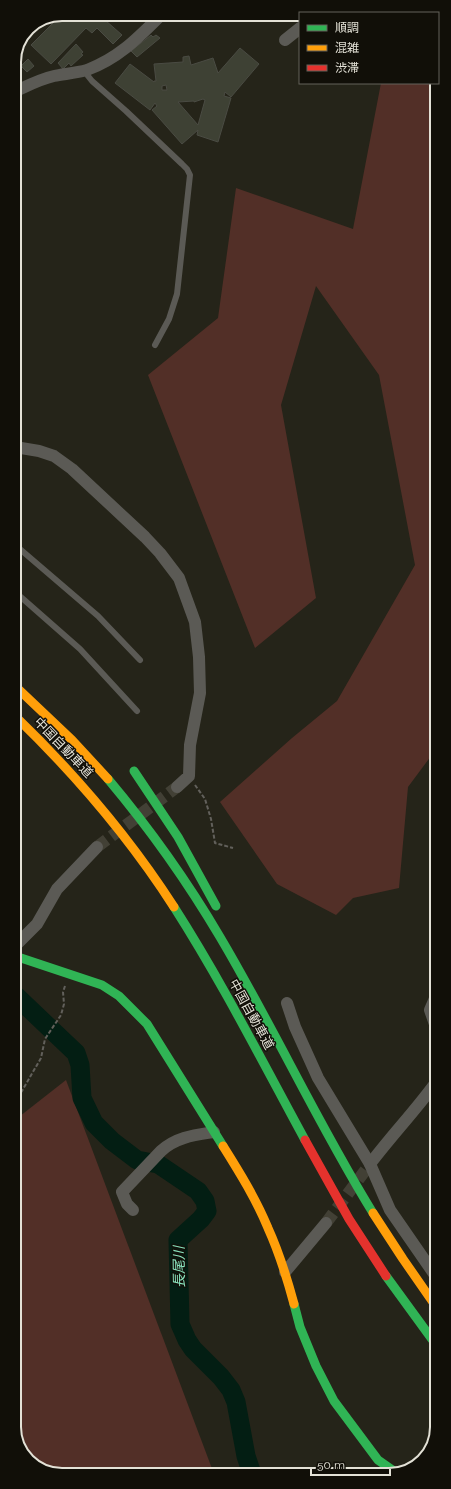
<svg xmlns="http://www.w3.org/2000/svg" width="451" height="1489" viewBox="0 0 451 1489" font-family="Raleway,'Noto Sans JP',sans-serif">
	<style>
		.green { fill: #522f27 }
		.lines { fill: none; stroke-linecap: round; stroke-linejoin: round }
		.river { stroke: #031e13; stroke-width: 19 }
		.building { fill: #3e4134; stroke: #4a4b43; fill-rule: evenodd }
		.street-tunnel { stroke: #424035; stroke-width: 12; stroke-dasharray: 12 6; stroke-linecap: butt }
		.path { stroke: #62605b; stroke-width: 2; stroke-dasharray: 4 2; stroke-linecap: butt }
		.lane { stroke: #5b5a55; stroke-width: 6 }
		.street { stroke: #5b5a55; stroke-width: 12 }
		.fast { stroke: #30b455; stroke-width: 9 }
		.slow { stroke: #ff9f0a; stroke-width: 9 }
		.jam { stroke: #e5322d; stroke-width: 9 }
		.labels { text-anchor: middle; stroke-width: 3; stroke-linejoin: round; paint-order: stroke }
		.street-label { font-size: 13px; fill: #e3e1d6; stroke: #110f08 }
		.water-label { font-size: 14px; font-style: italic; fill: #8ae4be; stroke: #110f08 }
		.rim { fill: none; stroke: #e3e1d6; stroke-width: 2 }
	</style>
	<rect width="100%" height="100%" fill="#252419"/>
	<!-- green -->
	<g class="green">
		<path d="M 381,83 L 436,83 L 437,748 L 408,787 L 399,888 L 353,898 L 336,915 L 277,884 L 220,802 L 292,738 L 337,701 L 415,565 L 379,375 L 316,286 L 281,405 L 316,598 L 255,648 L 148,375 L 218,318 L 236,188 L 353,229 Z"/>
		<path d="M 66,1080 L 214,1474 L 59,1475 L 30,1463 L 15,1437 L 15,1120 Z"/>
	</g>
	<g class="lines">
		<!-- river -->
		<path class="river" d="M 16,996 L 76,1053 L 80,1065 L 82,1098 L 94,1123 L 112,1141 L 137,1160 L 158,1164 L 198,1191 L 205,1201 L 207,1211 L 201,1219 L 178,1240 L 180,1324 L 187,1340 L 193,1349 L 221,1377 L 231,1390 L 236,1402 L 246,1456 L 252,1474"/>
	</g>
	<!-- building -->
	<g class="building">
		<path d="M 62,14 L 111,14 L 105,20 L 122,35 L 113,44 L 97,28 L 92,33 L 86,28 L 51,64 L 31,45 Z"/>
		<path d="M 227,14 L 239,14 L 237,18 Z"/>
		<path d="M 151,35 L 153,37 L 156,35 L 160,38 L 137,57 L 131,51 Z"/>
		<path d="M 76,44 L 83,52 L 81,54 L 83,55 L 71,66 L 69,63 L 63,69 L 58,63 Z"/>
		<path d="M 240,48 L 259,64 L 231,97 L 225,92 L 224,96 L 231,98 L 218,142 L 197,135 L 198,130 L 182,144 L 152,110 L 157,106 L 155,103 L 150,110 L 115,83 L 130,64 L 154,82 L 154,81 L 156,81 L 154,64 L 183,62 L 183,57 L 189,56 L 191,65 L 213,58 L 218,73 ZM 166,85 L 167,90 L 162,90 L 162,86 ZM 203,99 L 205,100 L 198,125 L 178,102 L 194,101 L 194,102 Z"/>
		<path d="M 28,59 L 34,66 L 27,72 L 21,66 Z"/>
	</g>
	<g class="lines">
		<!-- street-tunnel -->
		<g class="street-tunnel">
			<path d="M 97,847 L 177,787"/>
			<path d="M 326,1223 L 370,1164"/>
		</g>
		<!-- path -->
		<g class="path">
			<path d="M 195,785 L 205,799 L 211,819 L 215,843 L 233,848"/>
			<path d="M 15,1103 L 41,1058 L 45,1039 L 61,1015 L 64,1004 L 63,992 L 65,986"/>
		</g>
		<!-- lane -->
		<g class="lane">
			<path d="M 86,70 L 88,76 L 92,81 L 126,111 L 182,164 L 187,169 L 190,175 L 177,294 L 169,319 L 155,345"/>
			<path d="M 14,544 L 98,616 L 140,660"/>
			<path d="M 14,591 L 80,649 L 137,711"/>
		</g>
		<!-- street -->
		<g class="street">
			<path d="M 285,40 L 300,28"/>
			<path d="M 14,92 C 27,86 40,79 54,76 C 64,74 76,73 87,70 C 119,58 138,38 162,14"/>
			<path d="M 14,449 L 21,448 L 39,451 L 54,456 L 72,469 L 145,537 L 160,553 L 179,578 L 195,622 L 199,657 L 200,693 L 190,745 L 189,776 L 177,787"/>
			<path d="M 15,946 L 37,924 L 57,889 L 97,847"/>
			<path d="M 437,994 L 430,1010 L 437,1030"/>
			<path d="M 287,1003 L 295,1027 L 318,1078 L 370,1164 L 390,1210 L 437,1278"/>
			<path d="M 370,1164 C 392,1135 416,1110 437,1081"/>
			<path d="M 133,1210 L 127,1204 L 122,1192 L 161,1151 C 176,1137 195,1135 214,1132"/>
			<path d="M 285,1272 L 326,1223"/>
		</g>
		<!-- fast -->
		<g class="fast">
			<path d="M 134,771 L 178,837 L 216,906"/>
			<path d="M 108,779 C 150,829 187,881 220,937 C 274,1028 318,1124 373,1213"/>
			<path d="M 174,907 C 222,982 262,1061 305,1140"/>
			<path d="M 15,956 L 102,985 L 119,996 L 147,1024 L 223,1146"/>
			<path d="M 386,1276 L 437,1346"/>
			<path d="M 294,1304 L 300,1327 L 316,1366 L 334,1401 L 378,1460 L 398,1474"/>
		</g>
		<!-- slow -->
		<g class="slow">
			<path d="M 14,685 L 72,740 L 108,779"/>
			<path d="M 15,716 C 75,774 129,837 174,907"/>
			<path d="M 223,1146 C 240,1173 256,1199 268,1228 C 279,1252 287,1278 294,1304"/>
			<path d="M 373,1213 L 403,1259 L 437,1308"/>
		</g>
		<!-- jam -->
		<path class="jam" d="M 305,1140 L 349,1219 L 386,1276"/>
	</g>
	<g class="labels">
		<!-- street labels -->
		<g class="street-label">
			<text transform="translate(64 747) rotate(46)" y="5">中国自動車道</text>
			<text transform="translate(252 1014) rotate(61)" y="5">中国自動車道</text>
		</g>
		<!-- water labels -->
		<g class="water-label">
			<text transform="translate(179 1267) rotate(-91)" y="5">長尾川</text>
		</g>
	</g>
	<!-- crop -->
	<path d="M0 0H451V1489H0ZM62 21H389A41 41 0 0 1 430 62V1427A41 41 0 0 1 389 1468H62A41 41 0 0 1 21 1427V62A41 41 0 0 1 62 21Z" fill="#110f08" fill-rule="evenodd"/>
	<path class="rim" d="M62 21H389A41 41 0 0 1 430 62V1427A41 41 0 0 1 389 1468H62A41 41 0 0 1 21 1427V62A41 41 0 0 1 62 21Z"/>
	<!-- legend -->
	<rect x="299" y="12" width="140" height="72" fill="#110f08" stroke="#65635a"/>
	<rect x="307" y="25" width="20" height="6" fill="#30b455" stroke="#65635a"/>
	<text x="335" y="32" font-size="12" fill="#e3e1d6">順調</text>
	<rect x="307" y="45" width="20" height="6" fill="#ff9f0a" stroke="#65635a"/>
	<text x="335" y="52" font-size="12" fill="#e3e1d6">混雑</text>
	<rect x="307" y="65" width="20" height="6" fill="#e5322d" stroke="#65635a"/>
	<text x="335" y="72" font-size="12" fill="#e3e1d6">渋滞</text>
	<!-- scale -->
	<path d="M311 1469v6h79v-6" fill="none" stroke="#e3e1d6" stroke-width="2"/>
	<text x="317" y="1469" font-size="12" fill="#e3e1d6" stroke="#110f08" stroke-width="3" paint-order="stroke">50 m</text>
</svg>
